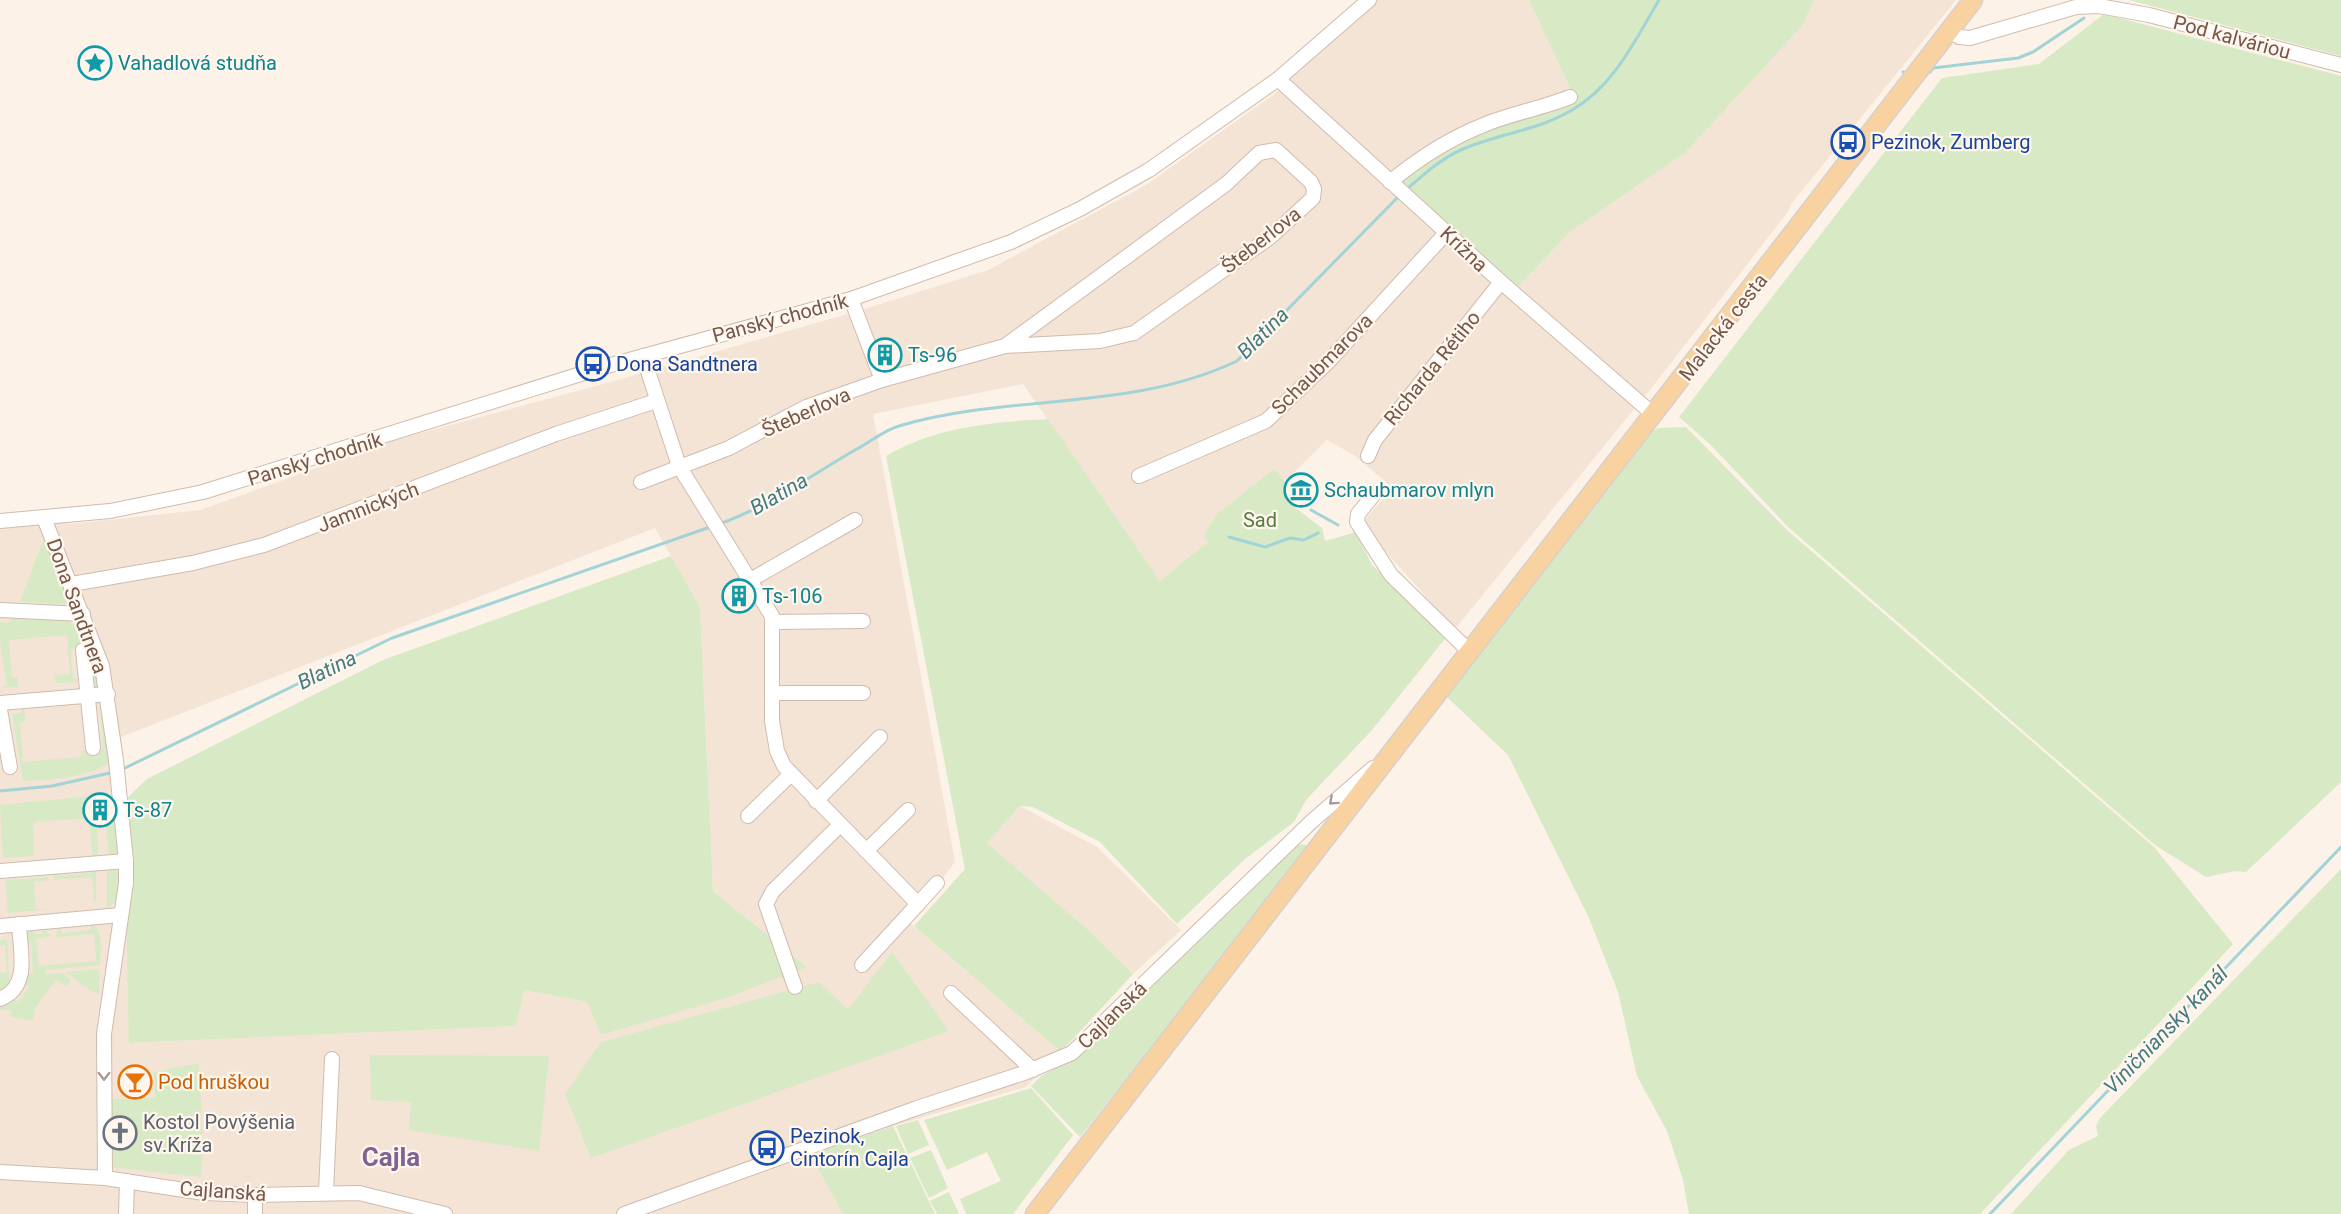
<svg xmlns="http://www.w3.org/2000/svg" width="2341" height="1214" viewBox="0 0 2341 1214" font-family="Roboto,sans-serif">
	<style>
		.residential { fill: #f4e4d5; fill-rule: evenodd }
		.green { fill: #d7eac5 }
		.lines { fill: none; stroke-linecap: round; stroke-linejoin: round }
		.stream { stroke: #a2d3d7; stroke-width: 3 }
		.minor-casing { stroke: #d0bbaf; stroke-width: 16 }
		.major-casing { stroke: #d8d0cd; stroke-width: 21 }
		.minor { stroke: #fff; stroke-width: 14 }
		.major { stroke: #f9d2a1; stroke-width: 18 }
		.oneway { stroke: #ac9a93 }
		.labels { text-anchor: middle; stroke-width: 4.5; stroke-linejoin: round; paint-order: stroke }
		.street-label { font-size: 20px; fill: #75574b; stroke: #fff7ed }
		.culture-label { font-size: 20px; fill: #0d838f; stroke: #fff7ed; text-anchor: start }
		.transit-label { font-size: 20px; fill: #164399; stroke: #fff7ed; text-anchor: start }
		.park-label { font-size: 20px; fill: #587b43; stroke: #fff7ed }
		.food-label { font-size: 20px; fill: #c56008; stroke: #fff7ed; text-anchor: start }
		.worship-label { font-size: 20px; fill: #5b616d; stroke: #fff7ed; text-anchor: start }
		.water-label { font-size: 21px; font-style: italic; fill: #437b81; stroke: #fff7ed }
		.district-label { font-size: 26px; font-weight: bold; fill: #7f6392; stroke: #fff7ed }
	</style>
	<rect width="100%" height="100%" fill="#fcf2e7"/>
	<!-- residential -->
	<g class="residential">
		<path d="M 1377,0 L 1529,0 L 1571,90 L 1483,117 L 1406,160 L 1388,191 L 1412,204 L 1510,295 L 1570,232 L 1685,153 L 1802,26 L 1814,0 L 1956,0 L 1792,203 L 1787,213 L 1657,381 L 1455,629 L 1361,524 L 1393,488 L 1354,455 L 1327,440 L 1283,483 L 1274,469 L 1218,513 L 1204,534 L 1209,542 L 1160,581 L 1023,384 L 873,414 L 955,862 L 909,922 L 1061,1052 L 1026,1087 L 893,1126 L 821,1151 L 813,1157 L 844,1214 L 0,1214 L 0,526 L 63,522 L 70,524 L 200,510 L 395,440 L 607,383 L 868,308 L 988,270 L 1146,185 L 1273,95 ZM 655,528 L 700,607 L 713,891 L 807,967 L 601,1035 L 587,1002 L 523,990 L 516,1026 L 130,1043 L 129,864 L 121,737 Z"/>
		<path d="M 1020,806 L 1097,847 L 1181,930 L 1133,974 L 1086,928 L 987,843 Z"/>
	</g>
	<!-- green -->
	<g class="green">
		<path d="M 1529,0 L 1814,0 L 1802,26 L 1685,153 L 1570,232 L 1510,295 L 1391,182 L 1441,145 L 1570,97 L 1571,90 Z"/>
		<path d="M 2129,0 L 2341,0 L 2341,56 Z"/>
		<path d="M 2104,14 L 2341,76 L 2341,782 L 2246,872 L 2235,871 L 2206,877 L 2155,845 L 1788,527 L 1711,445 L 1679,417 L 1942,78 L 2039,64 Z"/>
		<path d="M 1048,419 L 1160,581 L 1208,542 L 1204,534 L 1218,513 L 1274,469 L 1293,491 L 1285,500 L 1322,528 L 1325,541 L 1356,532 L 1372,565 L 1448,635 L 1372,730 L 1306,800 L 1294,822 L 1245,859 L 1177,924 L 1100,842 L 1033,807 L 1020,806 L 987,843 L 1086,928 L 1133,974 L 1061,1052 L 914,926 L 965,869 L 886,456 C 935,427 992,422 1048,419 Z"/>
		<path d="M 1686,427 L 1787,530 L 2154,847 L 2233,944 L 1980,1214 L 1689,1214 L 1683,1180 L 1667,1131 L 1637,1076 L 1618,992 L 1589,918 L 1508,755 L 1447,697 L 1652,432 L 1658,428 Z"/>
		<path d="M 44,538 L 68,598 L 66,604 L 20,602 Z"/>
		<path d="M 671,556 L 700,607 L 713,891 L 807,967 L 729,997 L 601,1035 L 587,1002 L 524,990 L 516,1026 L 129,1043 L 126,914 L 134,864 L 127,798 L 147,779 L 383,660 Z"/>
		<path d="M 11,616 L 69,620 L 70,624 L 79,624 L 94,660 L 99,686 L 92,689 L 91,659 L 85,659 L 84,648 L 71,649 L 73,679 L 78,679 L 78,682 L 56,683 L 55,675 L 70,674 L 67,635 L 9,640 L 12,677 L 17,677 L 18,687 L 1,688 L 7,685 L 0,641 L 0,622 L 10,623 Z"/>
		<path d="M 99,700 L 103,703 L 109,763 C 86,778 51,780 23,781 L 12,714 L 21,713 L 24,706 L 25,722 L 20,723 L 23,762 L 81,757 L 81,751 L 103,749 L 100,704 L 95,703 Z"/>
		<path d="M 90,796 L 102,799 L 113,798 L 114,806 L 96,808 L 98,854 L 93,859 L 89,818 L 33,822 L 34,856 L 3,858 L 0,805 Z"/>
		<path d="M 114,811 L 119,849 L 116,854 L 109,856 L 105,812 Z"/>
		<path d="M 1297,844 L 1306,845 L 1309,850 L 1080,1137 L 1031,1086 L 1041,1076 L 1077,1057 Z"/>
		<path d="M 90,867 L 96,870 L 96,901 L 94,902 L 92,877 L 53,880 L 54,874 L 58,870 L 59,876 L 90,873 Z"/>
		<path d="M 107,869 L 115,869 L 119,873 L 116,901 L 107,909 Z"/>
		<path d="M 2341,869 L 2341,1214 L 2011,1214 L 2069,1150 L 2098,1136 L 2096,1126 L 2100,1118 Z"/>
		<path d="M 48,877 L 49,880 L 34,882 L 36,909 L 50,909 L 8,913 L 5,880 Z"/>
		<path d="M 90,923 C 105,928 100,952 100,965 L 45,970 L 46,974 L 63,973 L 71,981 L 67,987 L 56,980 L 35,1008 L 33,1021 L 11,1017 L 11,1010 L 0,1010 L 0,1003 L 12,997 L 17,1002 L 30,987 L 23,983 L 26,974 L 33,973 L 31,943 L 24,943 L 27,930 L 33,928 L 34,934 L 43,934 L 43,927 L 50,936 L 36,939 L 39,966 L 96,961 L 94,934 L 55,937 L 59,926 L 62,933 L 91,930 Z"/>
		<path d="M 7,939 L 10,986 L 0,993 L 0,973 L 7,972 L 5,945 L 0,945 L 0,940 Z"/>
		<path d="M 892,952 L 949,1031 L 591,1158 L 565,1094 L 601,1042 L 819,982 L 848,1010 Z"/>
		<path d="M 99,969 L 99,994 L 93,992 L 65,972 Z"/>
		<path d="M 370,1055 L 549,1056 L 539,1151 L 409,1130 L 411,1102 L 371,1100 Z"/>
		<path d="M 199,1063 L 203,1149 L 201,1177 L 110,1167 L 111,1099 L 155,1098 L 154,1072 Z"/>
		<path d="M 1031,1088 L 1073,1135 L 1013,1214 L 966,1214 L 960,1199 L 1001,1181 L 987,1152 L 947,1170 L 924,1120 Z"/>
		<path d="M 918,1120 L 929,1145 L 908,1154 L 896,1126 Z"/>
		<path d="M 893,1126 L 935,1214 L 843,1214 L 812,1157 L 821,1151 Z"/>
		<path d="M 931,1150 L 948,1188 L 929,1198 L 910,1158 Z"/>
		<path d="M 949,1192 L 959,1214 L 937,1214 L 930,1201 Z"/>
	</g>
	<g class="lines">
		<!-- stream -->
		<g class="stream">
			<path d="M 1903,72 L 1904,72"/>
			<path d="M 1930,72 L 1933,68 L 2018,58 L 2033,52 L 2084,18"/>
			<path d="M 1407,189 C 1424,174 1442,158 1463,149 C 1498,134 1539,130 1572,110 C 1614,86 1635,40 1659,0"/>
			<path d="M 1311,510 L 1338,525"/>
			<path d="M 719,524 C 768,507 810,476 855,450 C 869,443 884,430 899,426 C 1010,393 1130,412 1237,361 L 1398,197"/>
			<path d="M 1229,537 L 1265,547 L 1290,538 L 1304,540 L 1318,533"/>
			<path d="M 123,769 L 392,638 L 713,526"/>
			<path d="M 0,791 L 52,786 L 110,773"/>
			<path d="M 1990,1214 L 2341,847"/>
		</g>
		<!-- minor casing -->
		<g class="minor-casing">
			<g id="minor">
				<path d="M 1950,31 L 1959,37 L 1970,38 L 2076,7 L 2099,6 L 2149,15 L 2341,65"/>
				<path d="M 1278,79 L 1501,282 L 1654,415"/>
				<path d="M 1390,182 C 1419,158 1450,138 1486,124 C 1513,113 1543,108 1570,97"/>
				<path d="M 851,299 L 882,380"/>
				<path d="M 643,356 L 679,466 L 772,616 L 772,721 L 777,751 L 784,766 L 918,904 L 862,965"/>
				<path d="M 1368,456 L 1375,440 L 1501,282"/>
				<path d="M 1139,476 L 1266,421 L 1328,362 L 1447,232"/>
				<path d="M 641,482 L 729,448 L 806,407 L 882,380 L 1005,346 L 1226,184 L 1259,153 L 1276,150 L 1311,182 L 1314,189 L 1313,198 L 1269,238 L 1134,333 L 1100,341 L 1005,346"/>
				<path d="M 1375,493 L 1358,514 L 1357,522 L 1391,575 L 1470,652"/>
				<path d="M 44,518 L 102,666 L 116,760 L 126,861 L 126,883 L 104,1034 L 105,1178"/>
				<path d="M 0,521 L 110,511 L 203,492 L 600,368 L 851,299 L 1011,242 L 1080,209 L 1149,170 L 1278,79 L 1369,0"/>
				<path d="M 72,584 L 193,563 L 264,545 L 556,434 L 656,401"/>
				<path d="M 740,586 L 855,520"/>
				<path d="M 0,610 L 83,614"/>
				<path d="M 772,622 L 863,621"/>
				<path d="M 83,650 L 93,748"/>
				<path d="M 774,693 L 863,693"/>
				<path d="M 0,703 L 108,694"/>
				<path d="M 0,710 L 10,767"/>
				<path d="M 816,801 L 880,737"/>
				<path d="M 748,816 L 790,775"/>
				<path d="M 866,851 L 908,810"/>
				<path d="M 0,871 L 126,861"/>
				<path d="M 918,904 L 937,883"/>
				<path d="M 0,926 L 120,915"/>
				<path d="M 795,987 L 766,904 L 773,891 L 840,825"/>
				<path d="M 951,993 L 1033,1070"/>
				<path d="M 0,999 C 31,987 20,951 19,924"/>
				<path d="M 0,1172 L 105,1178 L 204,1193 L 255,1195 L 359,1193 L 445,1214"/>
				<path d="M 326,1192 L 332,1059"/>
				<path d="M 126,1214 L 127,1181"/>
				<path d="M 255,1214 L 255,1195"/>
				<path d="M 624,1214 L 917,1108 L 1024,1073 L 1072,1053 L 1311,822 L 1373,768"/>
			</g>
		</g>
		<!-- major casing -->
		<g class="major-casing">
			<path id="major" d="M 1035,1214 L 1973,0"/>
		</g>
		<!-- minor -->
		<use href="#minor" class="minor"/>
		<!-- major -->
		<use href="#major" class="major"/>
	</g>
	<!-- one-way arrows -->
	<defs><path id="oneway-chevron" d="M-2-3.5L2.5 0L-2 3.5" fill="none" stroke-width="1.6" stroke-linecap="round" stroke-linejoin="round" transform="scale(1.5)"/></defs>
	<g class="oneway">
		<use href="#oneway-chevron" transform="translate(1333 801) rotate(138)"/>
		<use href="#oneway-chevron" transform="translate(104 1076) rotate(90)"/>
	</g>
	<!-- icons -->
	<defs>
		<g id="sight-ring" transform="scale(1.725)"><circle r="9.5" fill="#fff7ed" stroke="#0f9aa8" stroke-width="1.5"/><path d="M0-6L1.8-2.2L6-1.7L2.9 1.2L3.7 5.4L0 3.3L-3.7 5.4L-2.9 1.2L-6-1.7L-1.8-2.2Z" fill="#0f9aa8"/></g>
		<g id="bus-ring" transform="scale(1.725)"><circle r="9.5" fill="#fff7ed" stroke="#1a4fb4" stroke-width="1.5"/><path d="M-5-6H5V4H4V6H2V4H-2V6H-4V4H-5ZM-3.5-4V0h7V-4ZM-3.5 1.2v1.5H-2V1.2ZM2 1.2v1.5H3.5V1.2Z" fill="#1a4fb4"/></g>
		<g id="building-ring" transform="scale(1.725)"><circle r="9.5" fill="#fff7ed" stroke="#0f9aa8" stroke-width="1.5"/><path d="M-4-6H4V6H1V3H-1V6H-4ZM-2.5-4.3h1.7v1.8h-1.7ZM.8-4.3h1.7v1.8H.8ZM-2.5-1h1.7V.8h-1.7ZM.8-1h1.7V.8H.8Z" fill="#0f9aa8"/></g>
		<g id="museum-ring" transform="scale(1.725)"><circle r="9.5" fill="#fff7ed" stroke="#0f9aa8" stroke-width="1.5"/><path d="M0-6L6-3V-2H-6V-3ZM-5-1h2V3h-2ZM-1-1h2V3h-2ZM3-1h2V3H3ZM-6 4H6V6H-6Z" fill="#0f9aa8"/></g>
		<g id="bar-ring" transform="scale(1.725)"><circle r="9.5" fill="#fff7ed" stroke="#e8710a" stroke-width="1.5"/><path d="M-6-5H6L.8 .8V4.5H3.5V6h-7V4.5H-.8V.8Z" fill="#e8710a"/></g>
		<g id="church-ring" transform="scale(1.725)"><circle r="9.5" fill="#fff7ed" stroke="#6b7280" stroke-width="1.5"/><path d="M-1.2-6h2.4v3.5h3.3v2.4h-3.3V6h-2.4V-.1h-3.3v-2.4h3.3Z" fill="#6b7280"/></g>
	</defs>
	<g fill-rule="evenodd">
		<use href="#sight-ring" x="95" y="63"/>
		<use href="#bus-ring" x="1848" y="142"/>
		<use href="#building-ring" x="885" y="355"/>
		<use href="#bus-ring" x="593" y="364"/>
		<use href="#museum-ring" x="1301" y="490"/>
		<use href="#building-ring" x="739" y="596"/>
		<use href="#building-ring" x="100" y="810"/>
		<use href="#bar-ring" x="135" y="1082"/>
		<use href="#church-ring" x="120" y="1133"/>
		<use href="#bus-ring" x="767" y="1148"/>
	</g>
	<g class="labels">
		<!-- street labels -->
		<g class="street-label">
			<text transform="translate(2232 37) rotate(15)" y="7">Pod kalváriou</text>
			<text transform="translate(1261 240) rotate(-38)" y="7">Šteberlova</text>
			<text transform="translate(1464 249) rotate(43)" y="7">Krížna</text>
			<text transform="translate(780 318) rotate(-15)" y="7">Panský chodník</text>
			<text transform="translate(1723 327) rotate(-52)" y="7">Malacká cesta</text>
			<text transform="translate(1322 364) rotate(-45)" y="7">Schaubmarova</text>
			<text transform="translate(1432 368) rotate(-51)" y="7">Richarda Rétiho</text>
			<text transform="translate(806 412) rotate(-24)" y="7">Šteberlova</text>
			<text transform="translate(315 459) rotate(-17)" y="7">Panský chodník</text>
			<text transform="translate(368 507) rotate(-21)" y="7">Jamnických</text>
			<text transform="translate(77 606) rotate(70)" y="7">Dona Sandtnera</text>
			<text transform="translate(1112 1015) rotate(-44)" y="7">Cajlanská</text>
			<text transform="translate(223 1191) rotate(4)" y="7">Cajlanská</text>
		</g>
		<!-- culture labels -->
		<g class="culture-label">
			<text x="118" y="70">Vahadlová studňa</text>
			<text x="908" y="362">Ts-96</text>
			<text x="1324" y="497">Schaubmarov mlyn</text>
			<text x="762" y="603">Ts-106</text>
			<text x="123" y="817">Ts-87</text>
		</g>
		<!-- transit labels -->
		<g class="transit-label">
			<text x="1871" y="149">Pezinok, Zumberg</text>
			<text x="616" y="371">Dona Sandtnera</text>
			<text x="790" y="1143">Pezinok,<tspan x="790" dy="23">Cintorín Cajla</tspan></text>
		</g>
		<!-- park labels -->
		<g class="park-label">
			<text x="1260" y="527">Sad</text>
		</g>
		<!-- food labels -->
		<g class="food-label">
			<text x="158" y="1089">Pod hruškou</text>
		</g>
		<!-- worship labels -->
		<g class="worship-label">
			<text x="143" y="1129">Kostol Povýšenia<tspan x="143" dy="23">sv.Kríža</tspan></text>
		</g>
		<!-- water labels -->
		<g class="water-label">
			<text transform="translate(1263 333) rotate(-45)" y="7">Blatina</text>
			<text transform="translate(779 494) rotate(-30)" y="7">Blatina</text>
			<text transform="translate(327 670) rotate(-26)" y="7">Blatina</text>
			<text transform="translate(2166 1030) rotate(-46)" y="7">Viničniansky kanál</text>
		</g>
		<!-- district labels -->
		<g class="district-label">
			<text x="391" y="1166">Cajla</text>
		</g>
	</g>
</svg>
